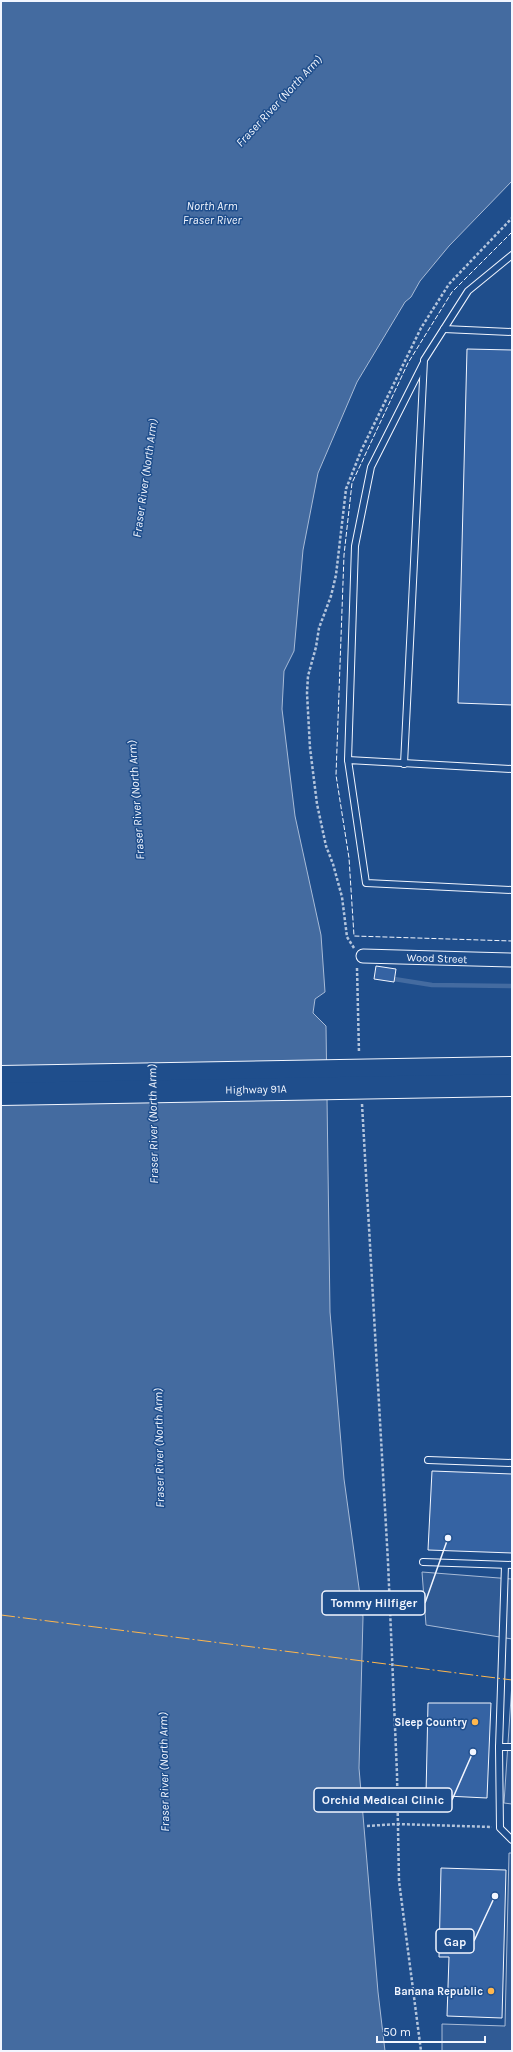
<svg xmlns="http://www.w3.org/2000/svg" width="513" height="2052" viewBox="0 0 513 2052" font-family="Karla,sans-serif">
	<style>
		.built { fill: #305b95; stroke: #a8bbd7 }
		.water { fill: #446ba0; stroke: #a8bbd7 }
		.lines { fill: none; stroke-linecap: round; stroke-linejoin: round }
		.stream { stroke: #446ba0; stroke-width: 4.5 }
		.building { fill: #3563a3; stroke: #f2f6ff }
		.service-casing { stroke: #f2f6ff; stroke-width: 8 }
		.minor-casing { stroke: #f2f6ff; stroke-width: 15 }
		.path { stroke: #b3c4dc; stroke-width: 2.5; stroke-dasharray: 3 2; stroke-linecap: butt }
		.service { stroke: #1f4e8c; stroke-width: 6 }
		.minor { stroke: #1f4e8c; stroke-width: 13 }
		.motorway-bridge-casing { stroke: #f2f6ff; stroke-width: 24; stroke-linecap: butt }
		.motorway-bridge { stroke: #1f4e8c; stroke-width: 22 }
		.fence { stroke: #f2f6ff; stroke-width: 1; stroke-dasharray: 5 2; stroke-linecap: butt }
		.power { stroke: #ffb74d; stroke-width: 1; stroke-dasharray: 14 3 2 3; stroke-linecap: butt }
		.poi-dot { fill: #ffb74d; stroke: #1f4e8c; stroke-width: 1.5 }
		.labels { text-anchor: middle; stroke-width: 3; stroke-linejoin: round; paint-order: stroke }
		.street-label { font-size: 11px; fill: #f2f6ff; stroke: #1f4e8c }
		.poi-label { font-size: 11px; font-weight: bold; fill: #f2f6ff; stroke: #1f4e8c; text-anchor: end }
		.water-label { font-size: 12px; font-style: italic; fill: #f2f6ff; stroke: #1f4e8c }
		.leader { fill: none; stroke: #f2f6ff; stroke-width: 1.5 }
		.callout-dot { fill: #f2f6ff; stroke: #1f4e8c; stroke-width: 1.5 }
		.callout { fill: #1f4e8c; stroke: #f2f6ff; stroke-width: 1.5 }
		.callout-label { font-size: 12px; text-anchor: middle; font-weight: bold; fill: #f2f6ff }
	</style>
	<rect width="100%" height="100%" fill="#1f4e8c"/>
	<!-- built -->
	<g class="built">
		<path d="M 422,1572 L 512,1579 L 512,1639 L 426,1625 Z"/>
		<path d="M 512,1683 L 512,1804 L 504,1803 Z"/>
		<path d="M 509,1853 L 512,1853 L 512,2051 L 442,2051 L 442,2024 L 505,2026 Z"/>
	</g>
	<!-- water -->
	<path class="water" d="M 1,1 L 512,1 L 512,181 L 449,246 L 420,281 L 411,297 L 405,302 L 357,382 L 318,473 L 303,550 L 294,651 L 284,671 L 282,709 L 295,816 L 321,935 L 325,992 L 315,999 L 313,1013 L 326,1026 L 330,1312 L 344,1479 L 363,1617 L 359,1768 L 378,1992 L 385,2051 L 1,2051 Z"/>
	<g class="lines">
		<!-- stream -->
		<path class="stream" d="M 394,979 L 432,985 L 512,986"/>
	</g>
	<!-- building -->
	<g class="building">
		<path d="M 467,349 L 512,350 L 512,705 L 458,703 Z"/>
		<path d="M 376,966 L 396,969 L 394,982 L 374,979 Z"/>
		<path d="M 432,1471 L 512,1474 L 512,1553 L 428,1550 Z"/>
		<path d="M 428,1703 L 491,1703 L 487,1798 L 426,1795 Z"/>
		<path d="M 441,1868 L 506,1870 L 502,2018 L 447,2016 L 449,1957 L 439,1957 Z"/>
	</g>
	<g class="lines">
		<!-- service casing -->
		<g class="service-casing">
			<g id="service">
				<path d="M 444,329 L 512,332"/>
				<path d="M 348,760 L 355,546 L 371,467 L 423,364"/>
				<path d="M 404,764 L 424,360 L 468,291 L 512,255"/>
				<path d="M 512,769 L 348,760 L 366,883 L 512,890"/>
				<path d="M 428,1460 L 512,1463"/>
				<path d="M 423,1562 L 512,1565"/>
				<path d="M 505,1565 L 499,1747 L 500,1828 L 512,1840"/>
				<path d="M 499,1747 L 512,1747"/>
			</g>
		</g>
		<!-- minor casing -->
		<g class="minor-casing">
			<path id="minor" d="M 363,956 L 512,960"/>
		</g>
		<!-- path -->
		<g class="path">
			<path d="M 354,948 L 347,937 L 342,897 L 333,864 L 326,846 L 317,804 L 310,748 L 307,693 L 308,676 L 316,647 L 319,628 L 331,596 L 336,575 L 346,489 L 361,451 L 421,328 L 449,284 L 512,218"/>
			<path d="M 357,968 L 359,1053"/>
			<path d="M 362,1104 L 388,1562 L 397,1774 L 399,1881 L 421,2051"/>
			<path d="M 367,1826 L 397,1824 L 492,1827"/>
		</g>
		<!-- service -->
		<use href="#service" class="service"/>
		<!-- minor -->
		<use href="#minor" class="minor"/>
		<!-- motorway-bridge casing -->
		<g class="motorway-bridge-casing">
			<g id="motorway-bridge">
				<path d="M 1,1077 L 512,1068"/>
				<path d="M 1,1094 L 512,1085"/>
			</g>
		</g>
		<!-- motorway-bridge -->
		<use href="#motorway-bridge" class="motorway-bridge"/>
		<!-- fence -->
		<path class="fence" d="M 512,232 L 452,292 L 408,363 L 352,483 L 344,555 L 336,775 L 349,858 L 354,936 L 512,941"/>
		<!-- power -->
		<path class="power" d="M 1,1615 L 512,1680"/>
	</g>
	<!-- markers -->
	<g class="poi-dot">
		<circle cx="475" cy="1722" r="4"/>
		<circle cx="491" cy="1991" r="4"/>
	</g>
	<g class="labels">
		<!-- street labels -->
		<g class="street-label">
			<text transform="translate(437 958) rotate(2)" y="4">Wood Street</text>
			<text transform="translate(256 1089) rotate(-1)" y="4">Highway 91A</text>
		</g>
		<!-- poi labels -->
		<g class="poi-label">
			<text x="467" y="1726">Sleep Country</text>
			<text x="483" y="1995">Banana Republic</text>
		</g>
		<!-- water labels -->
		<g class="water-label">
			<text transform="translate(279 101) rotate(-47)" y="4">Fraser River (North Arm)</text>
			<text x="212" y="210">North Arm<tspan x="212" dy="14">Fraser River</tspan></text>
			<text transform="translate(145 478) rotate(-82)" y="4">Fraser River (North Arm)</text>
			<text transform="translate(136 800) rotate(-94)" y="4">Fraser River (North Arm)</text>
			<text transform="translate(153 1124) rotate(-91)" y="4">Fraser River (North Arm)</text>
			<text transform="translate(159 1448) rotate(-91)" y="4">Fraser River (North Arm)</text>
			<text transform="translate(164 1772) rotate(-91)" y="4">Fraser River (North Arm)</text>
		</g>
	</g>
	<!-- callouts -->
	<path class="leader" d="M448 1538L425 1603M473 1752L452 1800M495 1896L474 1941"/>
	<g class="callout-dot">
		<circle cx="448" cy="1538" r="4"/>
		<circle cx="473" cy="1752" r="4"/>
		<circle cx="495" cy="1896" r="4"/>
	</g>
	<g class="callout">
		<rect x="322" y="1591" width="103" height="24" rx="4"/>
		<rect x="314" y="1788" width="138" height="24" rx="4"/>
		<rect x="436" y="1929" width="38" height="24" rx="4"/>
	</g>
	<g class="callout-label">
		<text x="374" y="1607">Tommy Hilfiger</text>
		<text x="383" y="1804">Orchid Medical Clinic</text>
		<text x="455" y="1946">Gap</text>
	</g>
	<!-- border -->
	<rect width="513" height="2052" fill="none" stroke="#f2f6ff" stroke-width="4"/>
	<!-- scale -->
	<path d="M377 2036v6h108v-6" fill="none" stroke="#f2f6ff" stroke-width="2"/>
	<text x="383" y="2036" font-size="12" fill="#f2f6ff" stroke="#1f4e8c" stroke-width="3" paint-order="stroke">50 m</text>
</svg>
